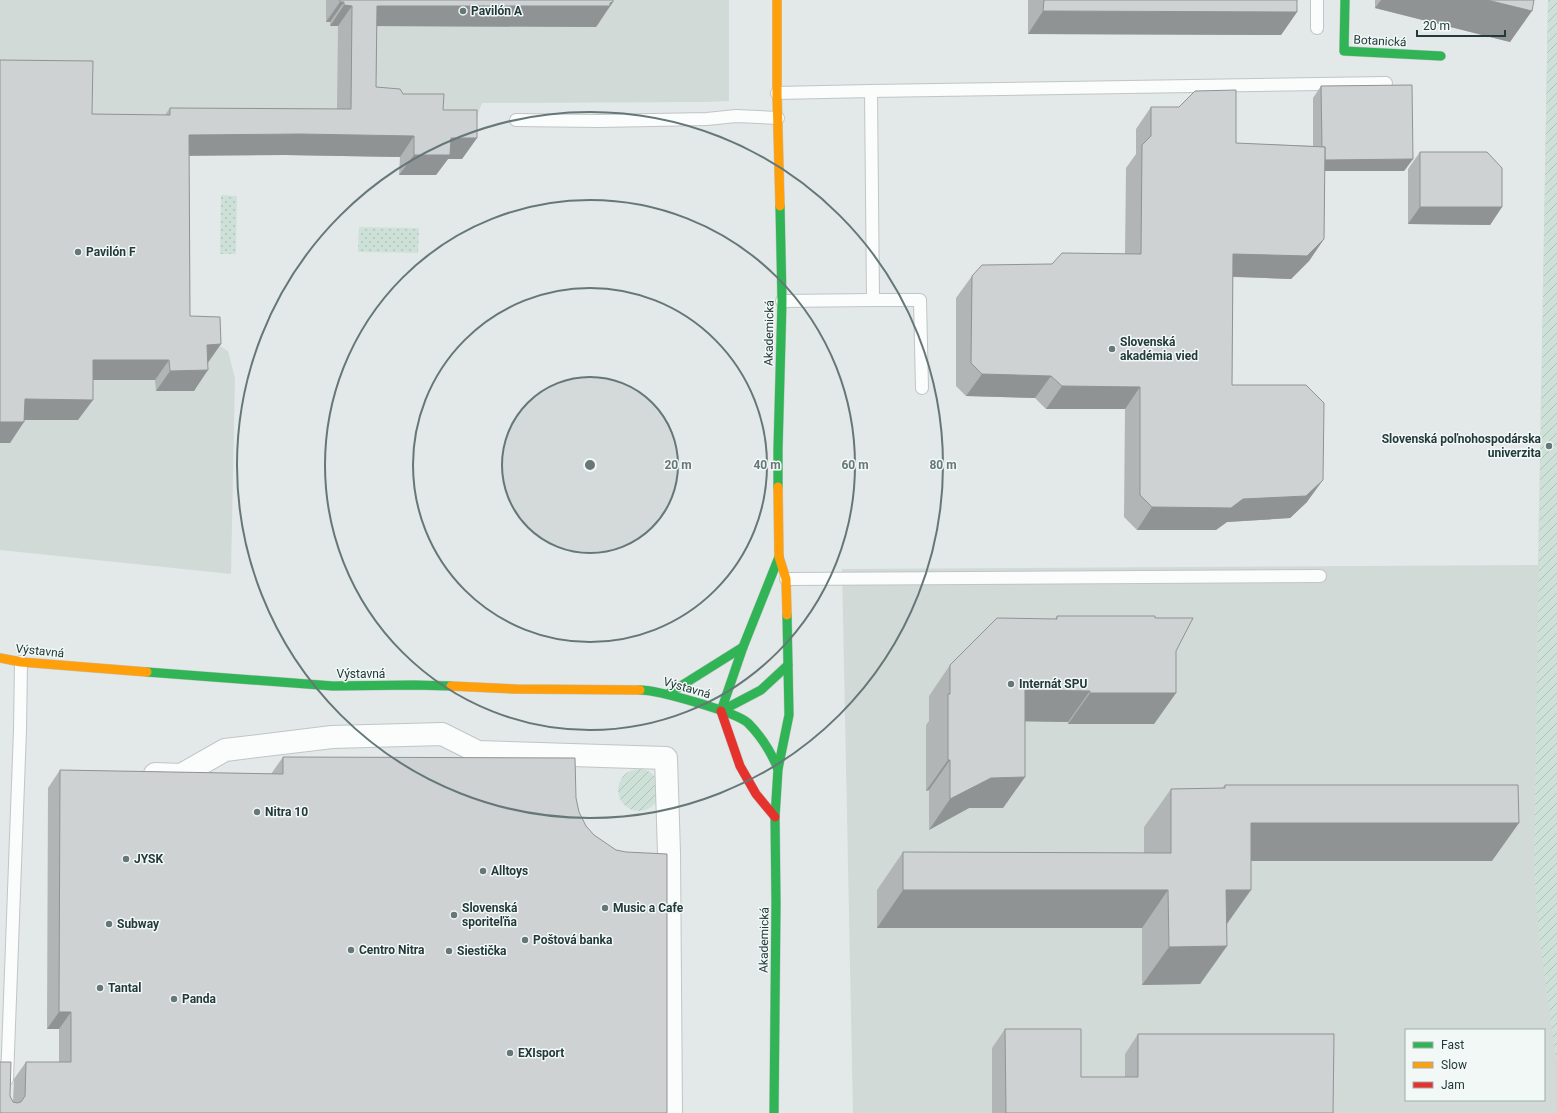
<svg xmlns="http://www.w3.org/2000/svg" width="1557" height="1113" viewBox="0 0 1557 1113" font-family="Roboto,sans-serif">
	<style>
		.built { fill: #d2dad8; fill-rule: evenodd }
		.grass { fill: url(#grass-dots) }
		.garden { fill: url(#garden-furrows) }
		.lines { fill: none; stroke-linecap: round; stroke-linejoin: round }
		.lane-casing { stroke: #c0c5c5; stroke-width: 14 }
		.street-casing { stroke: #c0c5c5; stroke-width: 24 }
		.fast-casing { stroke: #c0c6c5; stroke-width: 10 }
		.slow-casing { stroke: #c0c6c5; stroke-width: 10 }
		.jam-casing { stroke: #c0c6c5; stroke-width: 10 }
		.lane { stroke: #fbfcfc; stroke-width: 12 }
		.street { stroke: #fbfcfc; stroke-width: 22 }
		.fast { stroke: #30b455; stroke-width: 9 }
		.slow { stroke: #ff9f0a; stroke-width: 9 }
		.jam { stroke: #e5322d; stroke-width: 9 }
		.wall { fill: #b1b5b5 }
		.shaded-wall { fill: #909393 }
		.building { fill: #ced2d2; stroke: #909393 }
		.ring { fill: none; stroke: #677; stroke-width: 2 }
		.poi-dot { fill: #677; stroke: #f2f8f6; stroke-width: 1.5 }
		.labels { text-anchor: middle; stroke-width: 3; stroke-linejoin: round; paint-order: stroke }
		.poi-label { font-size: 12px; font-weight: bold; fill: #233a3a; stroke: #f2f8f6; text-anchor: start }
		.street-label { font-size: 12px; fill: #233a3a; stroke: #f2f8f6 }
		.centre { fill: #677; stroke: #f2f8f6; stroke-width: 2 }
		.ring-label { font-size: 12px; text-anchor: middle; font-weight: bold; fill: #677; stroke: #f2f8f6; stroke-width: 3; stroke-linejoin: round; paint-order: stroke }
	</style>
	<defs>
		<pattern id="grass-dots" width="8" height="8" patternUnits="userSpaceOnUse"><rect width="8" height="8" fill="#cee1d9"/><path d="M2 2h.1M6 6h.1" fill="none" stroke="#b1c2bb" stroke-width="1.8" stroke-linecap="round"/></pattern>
		<pattern id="garden-furrows" width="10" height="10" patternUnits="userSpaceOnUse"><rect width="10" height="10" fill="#cee1d9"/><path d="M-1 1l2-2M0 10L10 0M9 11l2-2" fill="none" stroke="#b1c2bb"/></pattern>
	</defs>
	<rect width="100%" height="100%" fill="#e3e9e8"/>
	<!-- built -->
	<g class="built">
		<path d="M 0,0 L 729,0 L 729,101 L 706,102 L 482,103 L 471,132 L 463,132 L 462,159 L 437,159 L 436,175 L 423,175 L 399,157 L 286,155 L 175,156 L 175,337 L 206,337 L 228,351 L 235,378 L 231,574 L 0,550 Z"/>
		<path d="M 1548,0 L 1557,0 L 1557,1113 L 853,1113 L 842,569 L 1538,565 ZM 1406,1030 L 1544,1030 L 1544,1100 L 1406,1100 Z"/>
	</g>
	<!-- grass -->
	<g class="grass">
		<path d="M 221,195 L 237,196 L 236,254 L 220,254 Z"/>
		<path d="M 359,227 L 419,228 L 418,253 L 358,252 Z"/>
	</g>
	<!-- garden -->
	<g class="garden">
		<path d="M 1548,0 L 1557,0 L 1557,1066 L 1539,935 L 1534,870 Z"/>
		<circle cx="639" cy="790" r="21"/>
	</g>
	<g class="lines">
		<!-- lane casing -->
		<g class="lane-casing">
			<g id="lane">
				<path d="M 1317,28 L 1317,0"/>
				<path d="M 871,91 L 1386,83"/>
				<path d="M 777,93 L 871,91 L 873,300 L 920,300 L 922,388"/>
				<path d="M 516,120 L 598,121 L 707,119 L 736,116 L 778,118"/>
				<path d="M 782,301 L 873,300"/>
				<path d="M 786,579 L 1320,576"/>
				<path d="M 7,1079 L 20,730 L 21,662"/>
			</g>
		</g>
		<!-- street casing -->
		<g class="street-casing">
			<path id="street" d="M 155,774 L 181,775 L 225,750 L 332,737 L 442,734 L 478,752 L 666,758 L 669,853 L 671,1113"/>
		</g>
		<!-- fast casing -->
		<g class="fast-casing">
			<g id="fast">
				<path d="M 1345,0 L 1344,51 L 1441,56"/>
				<path d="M 778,487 L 778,449 L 782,301 L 780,206"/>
				<path d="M 147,672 L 333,686 L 414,685 L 451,686"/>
				<path d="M 640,690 C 658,690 736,712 748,723 C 761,736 771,752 778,769"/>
				<path d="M 668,694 L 743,647"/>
				<path d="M 721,711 L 743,647 L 779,557"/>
				<path d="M 721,711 L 761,690 L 788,665"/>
				<path d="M 774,1113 L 776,903 L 775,817 L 778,769 L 789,715 L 787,615"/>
			</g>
		</g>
		<!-- slow casing -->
		<g class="slow-casing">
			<g id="slow">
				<path d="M 777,0 L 777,93 L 780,206"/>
				<path d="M 778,487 L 779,557 L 786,579 L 787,615"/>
				<path d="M 0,658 L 21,662 L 147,672"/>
				<path d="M 451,686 L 516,689 L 640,690"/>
			</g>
		</g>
		<!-- jam casing -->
		<g class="jam-casing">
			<path id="jam" d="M 721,711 L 740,766 L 756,794 L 775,817"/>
		</g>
		<!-- lane -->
		<use href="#lane" class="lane"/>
		<!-- street -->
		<use href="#street" class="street"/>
		<!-- fast -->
		<use href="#fast" class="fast"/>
		<!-- slow -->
		<use href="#slow" class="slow"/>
		<!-- jam -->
		<use href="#jam" class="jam"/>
	</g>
	<!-- wall -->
	<g class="wall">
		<path d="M 326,0 L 613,0 L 599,23 L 596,27 L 377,26 L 376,87 L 403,94 L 443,110 L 477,138 L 462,159 L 448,159 L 436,175 L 399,175 L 400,157 L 286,155 L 189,155 L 190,316 L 221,344 L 208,363 L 194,391 L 156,391 L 155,380 L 93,380 L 78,420 L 24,420 L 10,443 L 92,114 L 165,115 L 170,108 L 337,109 L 338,26 L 330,26 L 330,22 L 326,22 Z"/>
		<path d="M 1028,0 L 1297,0 L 1297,12 L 1281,35 L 1028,34 Z"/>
		<path d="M 1375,0 L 1534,0 L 1510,42 L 1375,8 Z"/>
		<path d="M 1321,86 L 1413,159 L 1404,171 L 1325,171 L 1324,239 L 1309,261 L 1291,279 L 1233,277 L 1232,385 L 1307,502 L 1290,518 L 1227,522 L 1216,530 L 1137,530 L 1124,517 L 1125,409 L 1046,409 L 1035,398 L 966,396 L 956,386 L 956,298 L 972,276 L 1125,254 L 1126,168 L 1136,154 L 1136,129 L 1151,107 L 1236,143 L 1313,146 L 1313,98 Z"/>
		<path d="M 1420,152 L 1502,207 L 1490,225 L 1408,224 L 1408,169 Z"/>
		<path d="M 1057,616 L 1155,618 L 1176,651 L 1176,693 L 1154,724 L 1068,724 L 1068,722 L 1025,721 L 1025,777 L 1003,808 L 969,808 L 929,830 L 929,790 L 926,791 L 926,725 L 929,721 L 929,696 L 950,665 L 1055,619 Z"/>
		<path d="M 283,757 L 576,798 L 579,812 L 0,1113 L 10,1096 L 13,1102 L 14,1079 L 26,1062 L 59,1062 L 59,1029 L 47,1029 L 48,788 L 60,770 L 271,774 Z"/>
		<path d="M 1225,785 L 1492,861 L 1251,861 L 1226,925 L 1227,946 L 1200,984 L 1142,985 L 1142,928 L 877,928 L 877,890 L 903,852 L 1144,853 L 1144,827 L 1171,789 L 1222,788 Z"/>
		<path d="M 1005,1029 L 1081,1077 L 1125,1077 L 1125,1054 L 1138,1034 L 1333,1113 L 992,1113 L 992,1048 Z"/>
	</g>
	<!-- shaded-wall -->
	<g class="shaded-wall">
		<path d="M 1381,0 L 1487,0 L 1532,11 L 1510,42 L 1375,8 Z"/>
		<path d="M 340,2 L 344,2 L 330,22 L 326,22 Z"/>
		<path d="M 613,2 L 596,27 L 363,26 L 377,6 Z"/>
		<path d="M 344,5 L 352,6 L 338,26 L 330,26 Z"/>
		<path d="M 1043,11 L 1297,12 L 1281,35 L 1028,34 Z"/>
		<path d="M 300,134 L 414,136 L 400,157 L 286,155 L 175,156 L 189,135 Z"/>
		<path d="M 451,138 L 477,138 L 462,159 L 448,159 L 436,175 L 399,175 L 414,155 Z"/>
		<path d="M 1413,159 L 1404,171 L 1314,171 L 1322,160 Z"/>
		<path d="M 1420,207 L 1502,207 L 1490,225 L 1408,224 Z"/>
		<path d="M 1324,239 L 1309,261 L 1291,279 L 1217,276 L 1233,254 Z"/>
		<path d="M 221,344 L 206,365 L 207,345 Z"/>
		<path d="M 93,360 L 169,360 L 155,380 L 78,380 Z"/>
		<path d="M 208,370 L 194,391 L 156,391 L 170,371 Z"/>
		<path d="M 982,374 L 1051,376 L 1035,398 L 966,396 Z"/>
		<path d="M 1062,386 L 1140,387 L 1125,409 L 1046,409 Z"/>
		<path d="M 25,399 L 93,400 L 78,420 L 10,420 Z"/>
		<path d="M 0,422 L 24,422 L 10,443 L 0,443 Z"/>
		<path d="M 1323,480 L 1307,502 L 1290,518 L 1227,522 L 1216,530 L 1137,530 L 1152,507 L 1243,499 Z"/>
		<path d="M 1025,690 L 1090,691 L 1068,722 L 1003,721 Z"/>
		<path d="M 1090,693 L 1176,693 L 1154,724 L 1068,724 Z"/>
		<path d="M 948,760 L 950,760 L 929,790 L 926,791 Z"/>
		<path d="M 1025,777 L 1003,808 L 969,808 L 929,830 L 950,799 L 991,778 Z"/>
		<path d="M 1251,823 L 1519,823 L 1492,861 L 1225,861 Z"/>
		<path d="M 903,890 L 1168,890 L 1142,928 L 877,928 Z"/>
		<path d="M 1226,890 L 1251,890 L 1224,928 Z"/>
		<path d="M 1227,946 L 1200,984 L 1142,985 L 1169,947 Z"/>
		<path d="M 59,1012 L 71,1012 L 59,1029 L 47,1029 Z"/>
	</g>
	<!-- building -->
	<g class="building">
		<path d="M 340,0 L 613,0 L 613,2 L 610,3 L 610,6 L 377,6 L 376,87 L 400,89 L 403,94 L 444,94 L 443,110 L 477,110 L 477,138 L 451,138 L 450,155 L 414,155 L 414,136 L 300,134 L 189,135 L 190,316 L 220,317 L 221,344 L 207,345 L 208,370 L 170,371 L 169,360 L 93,360 L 93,400 L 25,399 L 24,422 L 0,422 L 0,60 L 93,61 L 92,114 L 170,115 L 170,108 L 351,109 L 352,6 L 344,5 L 344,2 L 340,2 Z"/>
		<path d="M 1044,0 L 1297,0 L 1297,12 L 1043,11 Z"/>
		<path d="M 1487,0 L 1534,0 L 1532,11 Z"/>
		<path d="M 1412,85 L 1413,159 L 1325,160 L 1325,147 L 1322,147 L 1321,86 Z"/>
		<path d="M 1236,90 L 1236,143 L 1325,147 L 1324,239 L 1307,256 L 1233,254 L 1232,385 L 1306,385 L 1324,403 L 1323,480 L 1306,496 L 1243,499 L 1231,508 L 1152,507 L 1140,495 L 1140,387 L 1062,386 L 1051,376 L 982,374 L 971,363 L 972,276 L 982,265 L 1052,264 L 1062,253 L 1141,254 L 1142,145 L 1151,136 L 1151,107 L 1179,107 L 1195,91 Z"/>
		<path d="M 1420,152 L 1487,152 L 1502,168 L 1502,207 L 1420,207 Z"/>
		<path d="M 1057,616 L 1155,616 L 1155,618 L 1193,618 L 1176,651 L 1176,693 L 1090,693 L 1090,691 L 1025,690 L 1025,777 L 991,778 L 950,799 L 950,760 L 948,760 L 948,694 L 950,694 L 950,665 L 997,618 L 1057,619 Z"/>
		<path d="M 283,757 L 575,758 L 576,798 L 579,812 L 586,826 L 594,835 L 616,850 L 626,852 L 667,854 L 667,1113 L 0,1113 L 0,1062 L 11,1062 L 10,1096 L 13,1102 L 17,1103 L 21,1102 L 25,1096 L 26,1062 L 71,1062 L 71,1012 L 59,1012 L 60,770 L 283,774 Z"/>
		<path d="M 1225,785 L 1518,785 L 1519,823 L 1251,823 L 1251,890 L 1226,890 L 1227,946 L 1169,947 L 1168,890 L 903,890 L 903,852 L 1171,853 L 1171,789 L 1225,788 Z"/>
		<path d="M 1005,1029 L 1081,1029 L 1081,1077 L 1138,1077 L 1138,1034 L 1334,1034 L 1333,1113 L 1006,1113 Z"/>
	</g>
	<!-- distance rings -->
	<circle cx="590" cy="465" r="88" fill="#677" fill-opacity=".12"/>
	<g class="ring">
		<circle cx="590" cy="465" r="88"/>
		<circle cx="590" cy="465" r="177"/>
		<circle cx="590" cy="465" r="265"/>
		<circle cx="590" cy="465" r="353"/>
	</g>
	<!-- markers -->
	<g class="poi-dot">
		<circle cx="463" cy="11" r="4"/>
		<circle cx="78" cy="252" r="4"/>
		<circle cx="1112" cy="349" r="4"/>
		<circle cx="1549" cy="446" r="4"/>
		<circle cx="1011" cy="684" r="4"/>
		<circle cx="257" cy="812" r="4"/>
		<circle cx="126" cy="859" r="4"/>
		<circle cx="483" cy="871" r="4"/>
		<circle cx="605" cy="908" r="4"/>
		<circle cx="454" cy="915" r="4"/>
		<circle cx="109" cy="924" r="4"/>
		<circle cx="525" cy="940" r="4"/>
		<circle cx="351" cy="950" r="4"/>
		<circle cx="449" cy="951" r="4"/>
		<circle cx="100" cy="988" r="4"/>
		<circle cx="174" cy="999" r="4"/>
		<circle cx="510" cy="1053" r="4"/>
	</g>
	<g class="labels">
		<!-- poi labels -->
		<g class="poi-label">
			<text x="471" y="15">Pavilón A</text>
			<text x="86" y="256">Pavilón F</text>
			<text x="1120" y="346">Slovenská<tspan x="1120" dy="14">akadémia vied</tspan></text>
			<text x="1541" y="443" text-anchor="end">Slovenská poľnohospodárska<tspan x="1541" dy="14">univerzita</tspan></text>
			<text x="1019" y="688">Internát SPU</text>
			<text x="265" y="816">Nitra 10</text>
			<text x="134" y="863">JYSK</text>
			<text x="491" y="875">Alltoys</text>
			<text x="462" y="912">Slovenská<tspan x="462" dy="14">sporiteľňa</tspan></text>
			<text x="613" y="912">Music a Cafe</text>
			<text x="117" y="928">Subway</text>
			<text x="533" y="944">Poštová banka</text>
			<text x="359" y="954">Centro Nitra</text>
			<text x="457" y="955">Siestička</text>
			<text x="108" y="992">Tantal</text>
			<text x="182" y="1003">Panda</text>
			<text x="518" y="1057">EXIsport</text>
		</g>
		<!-- street labels -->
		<g class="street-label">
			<text transform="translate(1380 41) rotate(3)" y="4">Botanická</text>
			<text transform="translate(769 333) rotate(-89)" y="4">Akademická</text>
			<text transform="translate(40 651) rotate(6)" y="4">Výstavná</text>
			<text x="361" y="678">Výstavná</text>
			<text transform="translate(687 688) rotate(16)" y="4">Výstavná</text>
			<text transform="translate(764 940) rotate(-89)" y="4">Akademická</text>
		</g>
	</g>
	<circle cx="590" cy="465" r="6" class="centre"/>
	<g class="ring-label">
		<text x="678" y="469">20 m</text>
		<text x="767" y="469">40 m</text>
		<text x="855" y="469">60 m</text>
		<text x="943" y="469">80 m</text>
	</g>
	<!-- legend -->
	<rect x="1405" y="1029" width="140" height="72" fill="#f2f8f6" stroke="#9facab"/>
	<rect x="1413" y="1042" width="20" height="6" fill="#30b455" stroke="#9facab"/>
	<text x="1441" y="1049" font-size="12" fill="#233a3a">Fast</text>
	<rect x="1413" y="1062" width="20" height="6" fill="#ff9f0a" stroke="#9facab"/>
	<text x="1441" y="1069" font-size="12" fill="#233a3a">Slow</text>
	<rect x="1413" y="1082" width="20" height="6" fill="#e5322d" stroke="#9facab"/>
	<text x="1441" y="1089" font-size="12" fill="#233a3a">Jam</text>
	<!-- scale -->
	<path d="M1417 30v6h88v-6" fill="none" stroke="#233a3a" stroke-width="2"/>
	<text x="1423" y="30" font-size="12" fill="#233a3a" stroke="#f2f8f6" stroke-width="3" paint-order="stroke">20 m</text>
</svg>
